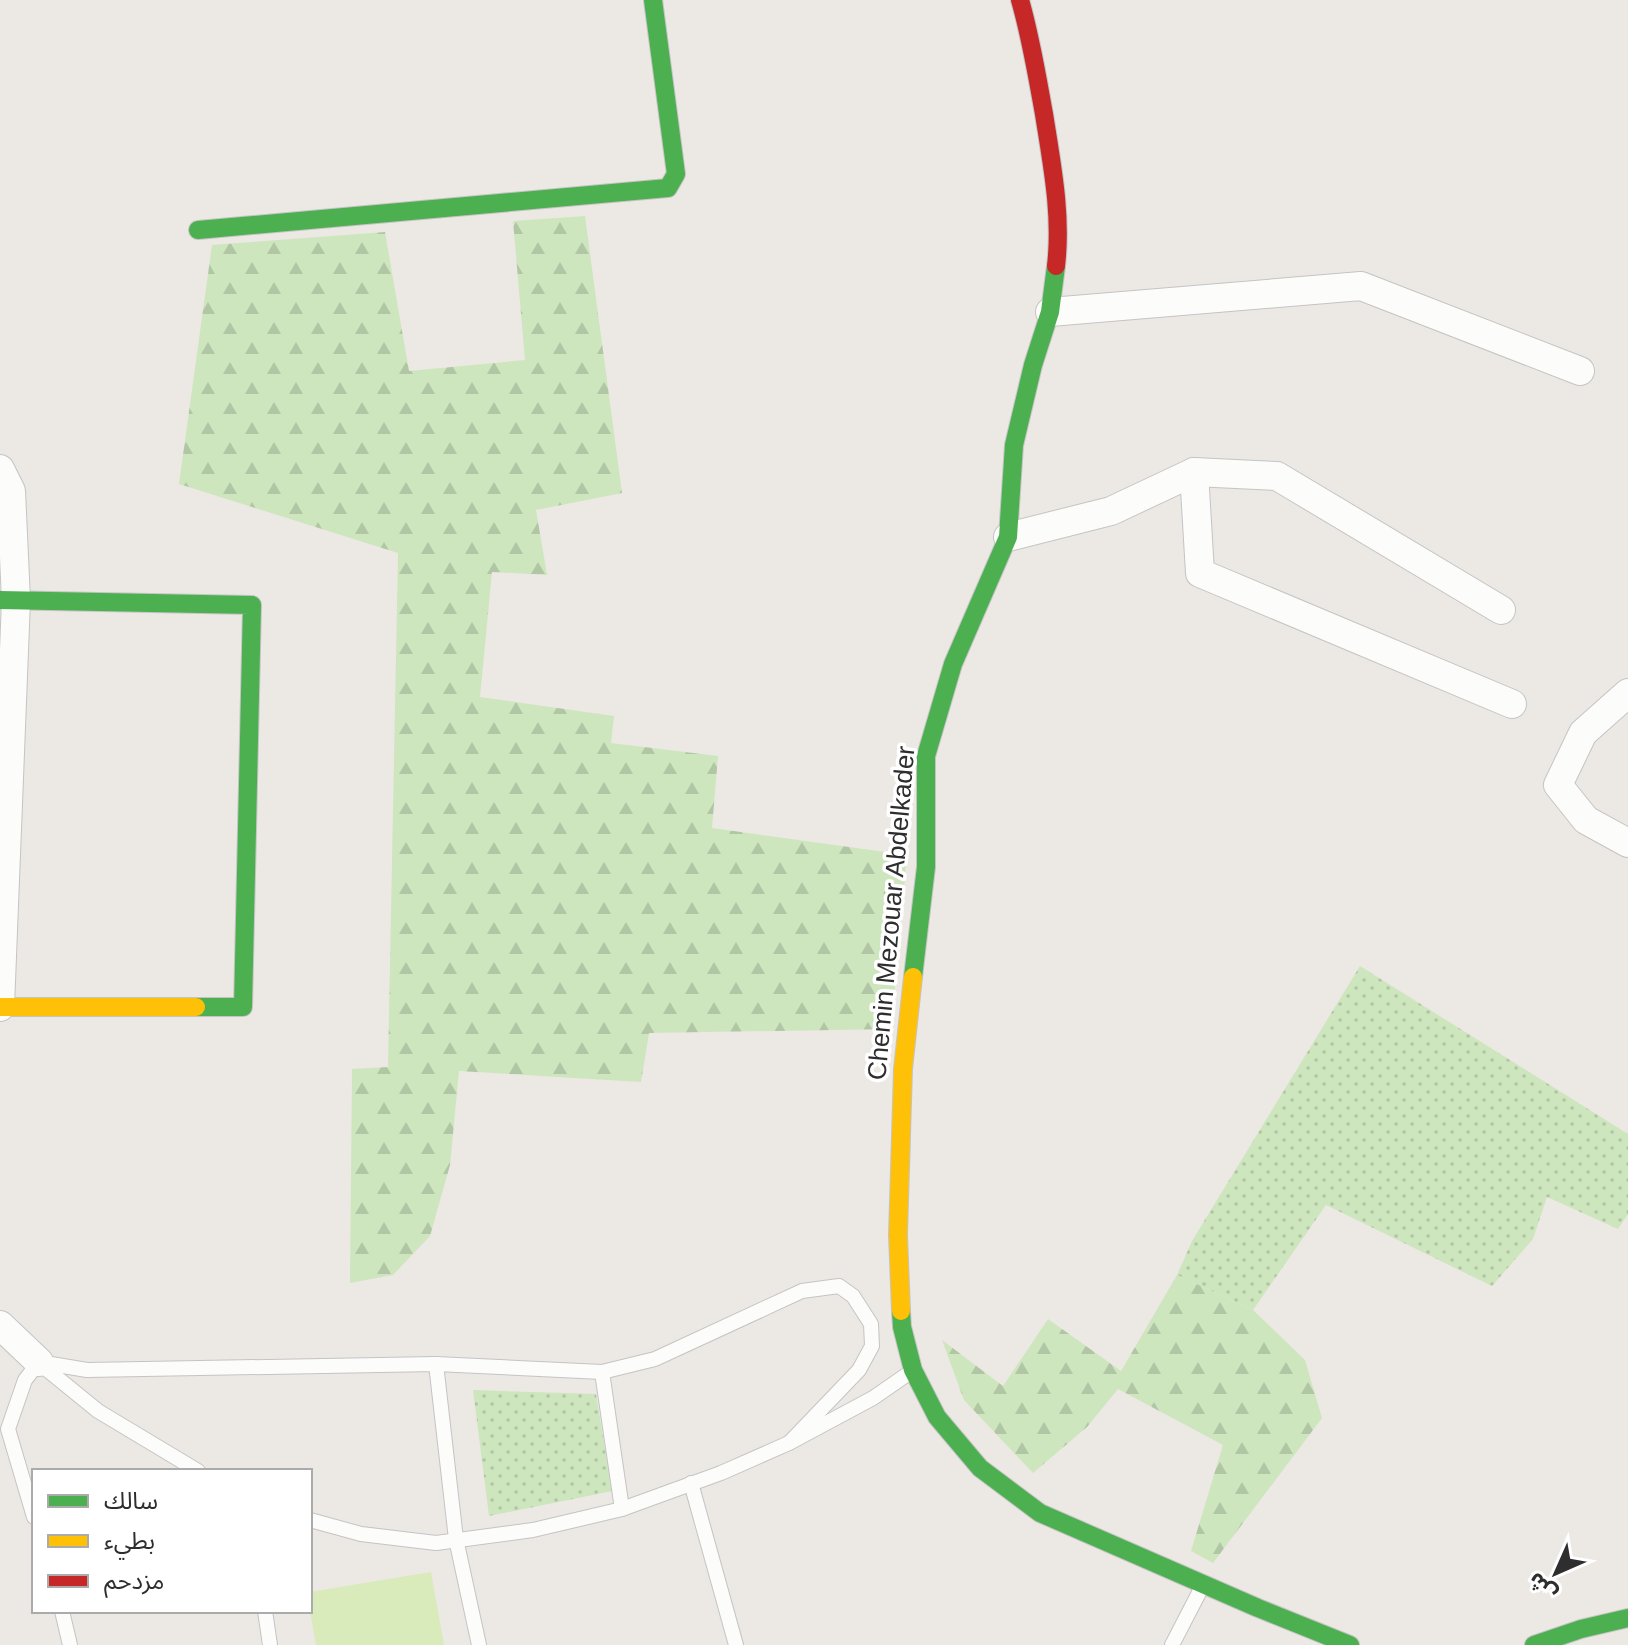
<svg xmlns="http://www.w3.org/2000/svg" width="1628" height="1645" viewBox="0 0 1628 1645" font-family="Arial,'Noto Sans Arabic',sans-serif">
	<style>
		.grass { fill: url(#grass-dots) }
		.forest { fill: url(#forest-firs) }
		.pitch { fill: #d9eabb }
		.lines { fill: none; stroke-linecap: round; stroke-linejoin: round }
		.lane-casing { stroke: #c5c4c5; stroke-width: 16 }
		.street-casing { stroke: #c5c4c5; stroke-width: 30 }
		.fast-casing { stroke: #c5c4c5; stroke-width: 20 }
		.slow-casing { stroke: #c5c4c5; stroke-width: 20 }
		.jam-casing { stroke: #c5c4c5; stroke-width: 20 }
		.lane { stroke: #fcfcfb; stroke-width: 14 }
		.street { stroke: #fcfcfb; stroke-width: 28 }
		.fast { stroke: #4caf50; stroke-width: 18 }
		.slow { stroke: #ffc107; stroke-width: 18 }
		.jam { stroke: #c62828; stroke-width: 18 }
		.labels { text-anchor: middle; stroke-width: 7; stroke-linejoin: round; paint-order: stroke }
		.street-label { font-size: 26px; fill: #2e2e2e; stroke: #fff }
	</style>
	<defs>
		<pattern id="grass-dots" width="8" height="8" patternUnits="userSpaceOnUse" patternTransform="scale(2)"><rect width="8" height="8" fill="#cee6be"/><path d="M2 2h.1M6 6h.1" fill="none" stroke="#b1c6a4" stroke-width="1.8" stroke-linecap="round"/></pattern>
		<pattern id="forest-firs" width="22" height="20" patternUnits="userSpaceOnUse" patternTransform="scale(2)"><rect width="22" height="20" fill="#cee6be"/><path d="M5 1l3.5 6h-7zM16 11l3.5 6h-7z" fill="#b1c6a4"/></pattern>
	</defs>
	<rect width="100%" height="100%" fill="#ece8e4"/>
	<!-- grass -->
	<g class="grass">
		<path d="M 1360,966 L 1628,1134 L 1628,1214 L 1618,1229 L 1547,1197 L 1533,1239 L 1492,1286 L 1326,1205 L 1253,1310 L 1177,1275 L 1192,1241 Z"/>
		<path d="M 473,1390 L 596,1394 L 612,1491 L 489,1516 Z"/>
	</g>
	<!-- forest -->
	<g class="forest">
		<path d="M 585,216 L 622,493 L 536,510 L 547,575 L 492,572 L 480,697 L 614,716 L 611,743 L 718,756 L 712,828 L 907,855 L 891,1029 L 649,1033 L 641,1082 L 459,1071 L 450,1165 L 430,1236 L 393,1275 L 350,1283 L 352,1069 L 388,1067 L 398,553 L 179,484 L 212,245 L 385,232 L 409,371 L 525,360 L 513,221 Z"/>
		<path d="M 1177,1275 L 1253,1310 L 1305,1360 L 1322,1418 L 1213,1563 L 1191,1551 L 1223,1445 L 1118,1389 L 1087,1427 L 1033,1473 L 964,1400 L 942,1340 L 1003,1386 L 1048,1319 L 1121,1371 Z"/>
	</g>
	<!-- pitch -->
	<path class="pitch" d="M 431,1572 L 444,1645 L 316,1645 L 310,1611 L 310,1592 Z"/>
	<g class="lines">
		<!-- lane casing -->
		<g class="lane-casing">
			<g id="lane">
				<path d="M 39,1362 L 87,1370 L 436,1364 L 602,1372 L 655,1359 L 802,1291 L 839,1286 L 853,1296 L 871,1324 L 872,1346 L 859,1370 L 789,1443"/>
				<path d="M 39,1363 L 98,1411 L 198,1471"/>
				<path d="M 436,1364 L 456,1539 L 479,1645"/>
				<path d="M 602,1372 L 622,1509"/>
				<path d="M 691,1483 L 736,1645"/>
				<path d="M 34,1517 L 8,1429 L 25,1380 L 39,1362"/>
				<path d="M 310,1520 L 361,1534 L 436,1543 L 533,1530 L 622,1509 L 721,1473 L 789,1443 L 873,1398 L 912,1371"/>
				<path d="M 62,1611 L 70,1645"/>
				<path d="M 265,1611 L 270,1645"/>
				<path d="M 1172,1645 L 1203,1585"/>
			</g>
		</g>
		<!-- street casing -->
		<g class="street-casing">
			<g id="street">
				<path d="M 1050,312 L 1361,286 L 1580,371"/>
				<path d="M 0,469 L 11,491 L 16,600 L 0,1007"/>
				<path d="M 1194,472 L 1200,573 L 1512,704"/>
				<path d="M 1008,537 L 1111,511 L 1194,472 L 1277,476 L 1501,610"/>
				<path d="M 1628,693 L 1583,733 L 1558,785 L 1586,820 L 1628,843"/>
				<path d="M 0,1325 L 39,1362"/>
			</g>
		</g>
		<!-- fast casing -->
		<g class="fast-casing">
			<g id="fast">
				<path d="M 198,230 L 668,188 L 676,174 L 653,0"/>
				<path d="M 0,600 L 252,605 L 243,1007 L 196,1007"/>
				<path d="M 913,977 L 926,867 L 926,756 L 953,664 L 1008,537 L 1014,445 L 1033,365 L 1050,312 L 1056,266"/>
				<path d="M 901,1311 L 902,1327 L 913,1370 L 937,1417 L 980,1468 L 1040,1513 L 1258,1608 L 1350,1645"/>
				<path d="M 1534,1645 L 1581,1629 L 1628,1618"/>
			</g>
		</g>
		<!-- slow casing -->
		<g class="slow-casing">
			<g id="slow">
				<path d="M 0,1007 L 196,1007"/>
				<path d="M 901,1311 L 898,1235 L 903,1069 L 913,977"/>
			</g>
		</g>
		<!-- jam casing -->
		<g class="jam-casing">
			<path id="jam" d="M 1020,0 C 1031,38 1037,76 1044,114 C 1052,165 1062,215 1056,266"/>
		</g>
		<!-- lane -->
		<use href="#lane" class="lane"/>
		<!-- street -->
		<use href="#street" class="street"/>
		<!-- fast -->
		<use href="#fast" class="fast"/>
		<!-- slow -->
		<use href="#slow" class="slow"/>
		<!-- jam -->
		<use href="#jam" class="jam"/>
	</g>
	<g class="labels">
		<!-- street labels -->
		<g class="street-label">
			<text transform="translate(891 913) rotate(-85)" y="9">Chemin Mezouar Abdelkader</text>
		</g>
	</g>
	<!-- legend -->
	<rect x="32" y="1469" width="280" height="144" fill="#ffffff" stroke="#ababab" stroke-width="2"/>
	<rect x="48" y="1495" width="40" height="12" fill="#4caf50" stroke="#ababab" stroke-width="2"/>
	<text x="104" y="1509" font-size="24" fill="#2e2e2e">سالك</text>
	<rect x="48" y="1535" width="40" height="12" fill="#ffc107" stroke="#ababab" stroke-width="2"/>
	<text x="104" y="1549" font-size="24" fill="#2e2e2e">بطيء</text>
	<rect x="48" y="1575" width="40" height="12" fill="#c62828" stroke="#ababab" stroke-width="2"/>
	<text x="104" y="1589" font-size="24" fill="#2e2e2e">مزدحم</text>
	<!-- north arrow -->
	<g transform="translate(1556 1573) rotate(225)" stroke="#ffffff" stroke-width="6" paint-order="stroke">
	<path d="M0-6L14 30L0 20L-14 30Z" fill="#2e2e2e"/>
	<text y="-12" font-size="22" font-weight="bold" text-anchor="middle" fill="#2e2e2e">ش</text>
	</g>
</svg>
